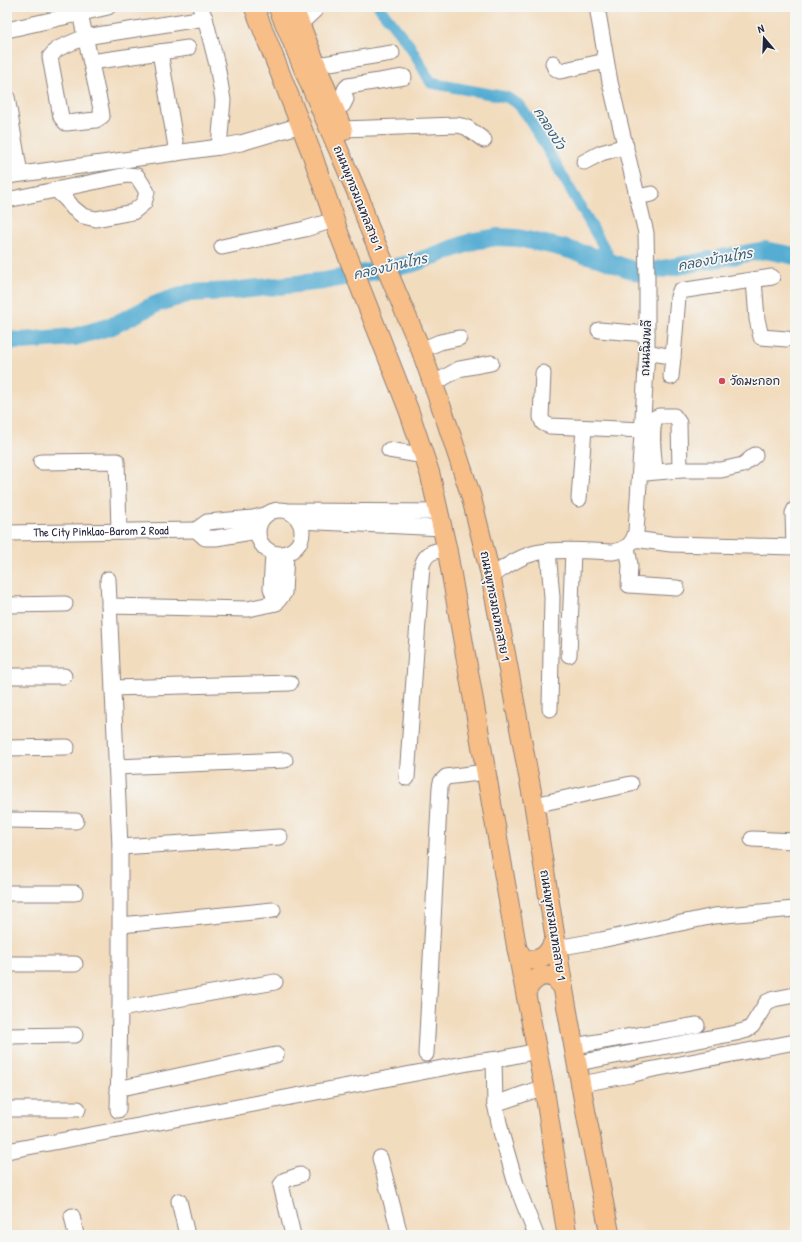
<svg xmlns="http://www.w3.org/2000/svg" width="802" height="1242" viewBox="0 0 802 1242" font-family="'Patrick Hand','Playpen Sans Thai',sans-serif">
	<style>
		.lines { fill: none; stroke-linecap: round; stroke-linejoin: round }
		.canal { stroke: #57add3; stroke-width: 11 }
		.river { stroke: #57add3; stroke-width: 18 }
		.minor-casing { stroke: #8a7f7c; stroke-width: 17 }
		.major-casing { stroke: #8a7f7c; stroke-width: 21 }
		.minor { stroke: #fff; stroke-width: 15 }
		.major { stroke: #f7be87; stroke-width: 19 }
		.poi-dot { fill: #d1495b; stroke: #f6f6f2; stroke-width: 1.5 }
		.labels { text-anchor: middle; stroke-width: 3.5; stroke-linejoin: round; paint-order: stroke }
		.street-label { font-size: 12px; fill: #22223b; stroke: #f6f6f2 }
		.poi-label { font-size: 12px; fill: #22223b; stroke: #f6f6f2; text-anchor: start }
		.water-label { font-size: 13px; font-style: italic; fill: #375a78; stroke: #f6f6f2 }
	</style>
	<rect width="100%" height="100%" fill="#f6f6f2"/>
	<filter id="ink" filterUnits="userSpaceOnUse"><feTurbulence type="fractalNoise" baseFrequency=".025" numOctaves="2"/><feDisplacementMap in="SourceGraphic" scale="8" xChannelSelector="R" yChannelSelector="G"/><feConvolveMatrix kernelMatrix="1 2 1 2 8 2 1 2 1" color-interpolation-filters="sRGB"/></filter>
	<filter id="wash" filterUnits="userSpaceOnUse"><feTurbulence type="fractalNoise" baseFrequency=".012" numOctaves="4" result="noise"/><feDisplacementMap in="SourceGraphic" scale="16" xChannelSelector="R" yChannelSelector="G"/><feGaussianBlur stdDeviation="0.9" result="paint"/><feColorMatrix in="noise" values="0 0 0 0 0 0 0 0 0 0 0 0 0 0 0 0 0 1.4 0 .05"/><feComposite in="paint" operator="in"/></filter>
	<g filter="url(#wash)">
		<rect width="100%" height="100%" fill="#f2dcbe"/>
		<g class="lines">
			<!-- canal -->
			<path class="canal" d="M 379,7 L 410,46 L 431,83 L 506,97 L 518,104 L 529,118 L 613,263"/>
			<!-- river -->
			<path class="river" d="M 7,340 L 21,341 L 74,337 L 112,326 L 156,304 L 190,293 L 231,291 L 324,281 L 411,264 L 474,241 L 497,237 L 518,238 L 559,247 L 602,259 L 640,273 L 765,250 L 795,256"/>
		</g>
	</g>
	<g filter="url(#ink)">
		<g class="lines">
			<!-- minor casing -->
			<g class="minor-casing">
				<g id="minor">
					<path d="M 200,7 L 205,18 L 217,65 L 223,100 L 219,147"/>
					<path d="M 80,13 C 87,45 94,77 101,109 L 102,116 L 96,120 L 66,123 L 61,117 L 50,57 L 57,49 L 85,37 L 205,18"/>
					<path d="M 300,24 L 315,10 L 316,7"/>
					<path d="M 7,30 L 108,7"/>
					<path d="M 160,52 L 177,153"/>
					<path d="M 91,62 L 188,48"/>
					<path d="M 553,63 L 555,68 L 560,71 L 606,61"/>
					<path d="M 317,65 L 392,53"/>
					<path d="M 7,97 L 20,174"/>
					<path d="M 335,109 L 343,105 L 346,99 C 344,93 343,90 348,86 L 404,77"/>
					<path d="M 342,129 L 457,125 L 466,127 L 484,140"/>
					<path d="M 584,162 L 601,153 L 626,146"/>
					<path d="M 7,176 L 219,147 L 241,143 L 291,128"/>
					<path d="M 637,197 L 652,194"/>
					<path d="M 7,200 L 127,175 L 137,176 L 147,192 L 144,203 L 133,212 L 96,219 L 83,216 L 73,208 L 66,199 L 56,190"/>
					<path d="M 222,247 L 305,229 L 334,220"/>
					<path d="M 754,280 L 757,319 L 761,337 L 787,339"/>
					<path d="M 599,330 L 647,334"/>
					<path d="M 421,350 L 440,342 L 459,338"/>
					<path d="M 647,352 L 673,357 L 678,297 L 680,291 L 772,277"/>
					<path d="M 543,373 L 541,417 L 543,423 L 550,426 L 643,430"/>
					<path d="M 671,377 L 673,357"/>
					<path d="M 433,384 L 459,369 L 491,363"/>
					<path d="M 389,450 L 425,456"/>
					<path d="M 41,462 L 117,461 L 119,531"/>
					<path d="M 655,471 C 654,455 650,434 655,418 L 659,416 L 674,416 L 679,423 L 680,470"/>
					<path d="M 645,473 L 680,470 L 721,470 L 743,465 L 755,455"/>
					<path d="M 579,499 L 584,428"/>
					<circle cx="280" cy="532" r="22"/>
					<path d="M 287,511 L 440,512"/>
					<path d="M 299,521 L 443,528"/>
					<path d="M 257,531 L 216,538 L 205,538 L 196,530 L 207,522 L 253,518 L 265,515"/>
					<path id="s1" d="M 7,533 L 196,530"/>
					<path d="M 634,539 L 671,544 L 794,547 L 795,548"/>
					<path d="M 627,547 L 630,565 L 629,585 L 677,588"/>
					<path d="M 794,547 L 793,513 L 795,509"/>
					<path d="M 548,551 L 552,597 L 550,709"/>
					<path d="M 273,554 L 271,588 L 276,603 L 284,593 L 286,553"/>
					<path d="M 491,577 C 504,567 519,557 535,553 C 555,548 591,551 613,552 C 627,549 632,545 636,532 L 647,352 L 647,279 L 646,233 L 610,82 L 597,7"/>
					<path d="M 108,579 L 120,847 L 120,1009 L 118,1110"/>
					<path d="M 7,605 L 65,604"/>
					<path d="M 109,606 L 248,609 L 276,603"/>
					<path d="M 569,655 L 573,551"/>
					<path d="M 7,676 L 64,676"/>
					<path d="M 113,688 L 290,683"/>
					<path d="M 7,748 L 67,747"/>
					<path d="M 116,767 L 285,760"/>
					<path d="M 407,778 L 422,565 C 427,551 434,551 447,549"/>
					<path d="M 534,805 L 631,784"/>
					<path d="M 7,820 L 76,821"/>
					<path d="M 752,839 L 795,841"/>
					<path d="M 120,847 L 280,837"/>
					<path d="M 7,893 L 75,893"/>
					<path d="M 121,925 L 273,910"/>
					<path d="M 557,948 L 601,940 L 714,916 L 795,909"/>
					<path d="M 7,964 L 75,964"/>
					<path d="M 120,1009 L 275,982"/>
					<path d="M 7,1036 L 75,1035"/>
					<path d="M 574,1046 L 697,1025"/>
					<path d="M 426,1054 L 440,787 L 441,782 L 446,777 L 486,772"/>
					<path d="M 494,1060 L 495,1104 L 502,1136 L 516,1184 L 536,1235"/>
					<path d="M 578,1063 L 736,1033 L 747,1030 L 752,1026 L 767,1002 L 774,999 L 795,995"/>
					<path d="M 581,1084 L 630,1075 L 649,1070 L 795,1042"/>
					<path d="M 117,1089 L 276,1055"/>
					<path d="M 495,1104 L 544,1087"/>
					<path d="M 7,1109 L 78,1109"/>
					<path d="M 7,1151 L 474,1062 L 499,1059 L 537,1051"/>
					<path d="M 380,1158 L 400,1235"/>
					<path d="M 179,1201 L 187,1235"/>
					<path d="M 72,1216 L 76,1235"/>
					<path d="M 293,1235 L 281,1185 L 285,1180 L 300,1175"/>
				</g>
			</g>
			<!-- major casing -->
			<g class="major-casing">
				<g id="major">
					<path d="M 254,7 L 312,154 L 338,231 L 409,411 L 430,474 L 447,549 L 517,949 L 544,1087 L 567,1235"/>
					<path d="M 278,7 L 307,77 L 361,202 L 368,225 L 421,350 L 447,423 L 471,496 L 491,577 L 534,805 L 563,987 L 588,1124 L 610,1235"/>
					<path d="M 293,7 L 343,131"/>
					<path d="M 517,949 C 519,952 521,955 523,957 C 525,960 529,960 532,960 C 546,959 550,950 555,939"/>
					<path d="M 526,993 C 530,982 541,971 554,978 C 557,980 560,984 563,987"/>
				</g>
			</g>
			<!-- minor -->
			<use href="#minor" class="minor"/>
			<!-- major -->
			<use href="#major" class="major"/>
		</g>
	</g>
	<!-- markers -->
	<circle class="poi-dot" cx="722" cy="381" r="4"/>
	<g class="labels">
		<!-- street labels -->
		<g class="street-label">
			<text transform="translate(358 198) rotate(68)" y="4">ถนนพุทธมณฑลสาย 1</text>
			<text transform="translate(646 348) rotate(-88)" y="4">ถนนฉิมพลี</text>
			<text dy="4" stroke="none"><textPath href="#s1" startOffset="94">The City Pinklao-Barom 2 Road</textPath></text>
			<text transform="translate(495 606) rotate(79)" y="4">ถนนพุทธมณฑลสาย 1</text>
			<text transform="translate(553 925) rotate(81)" y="4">ถนนพุทธมณฑลสาย 1</text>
		</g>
		<!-- poi labels -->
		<g class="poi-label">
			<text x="730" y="385">วัดมะกอก</text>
		</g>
		<!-- water labels -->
		<g class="water-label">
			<text transform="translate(550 128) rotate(58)" y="5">คลองบัว</text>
			<text transform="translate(715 259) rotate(-10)" y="5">คลองบ้านไทร</text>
			<text transform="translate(390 266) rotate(-13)" y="5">คลองบ้านไทร</text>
		</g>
	</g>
	<!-- margin -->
	<rect width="802" height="1242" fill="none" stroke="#f6f6f2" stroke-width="24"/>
	<!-- north arrow -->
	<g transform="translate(764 38) rotate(341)" stroke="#f6f6f2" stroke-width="3" paint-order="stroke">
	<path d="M0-3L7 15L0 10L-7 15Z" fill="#22223b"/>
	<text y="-6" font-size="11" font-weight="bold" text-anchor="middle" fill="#22223b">N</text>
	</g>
</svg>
